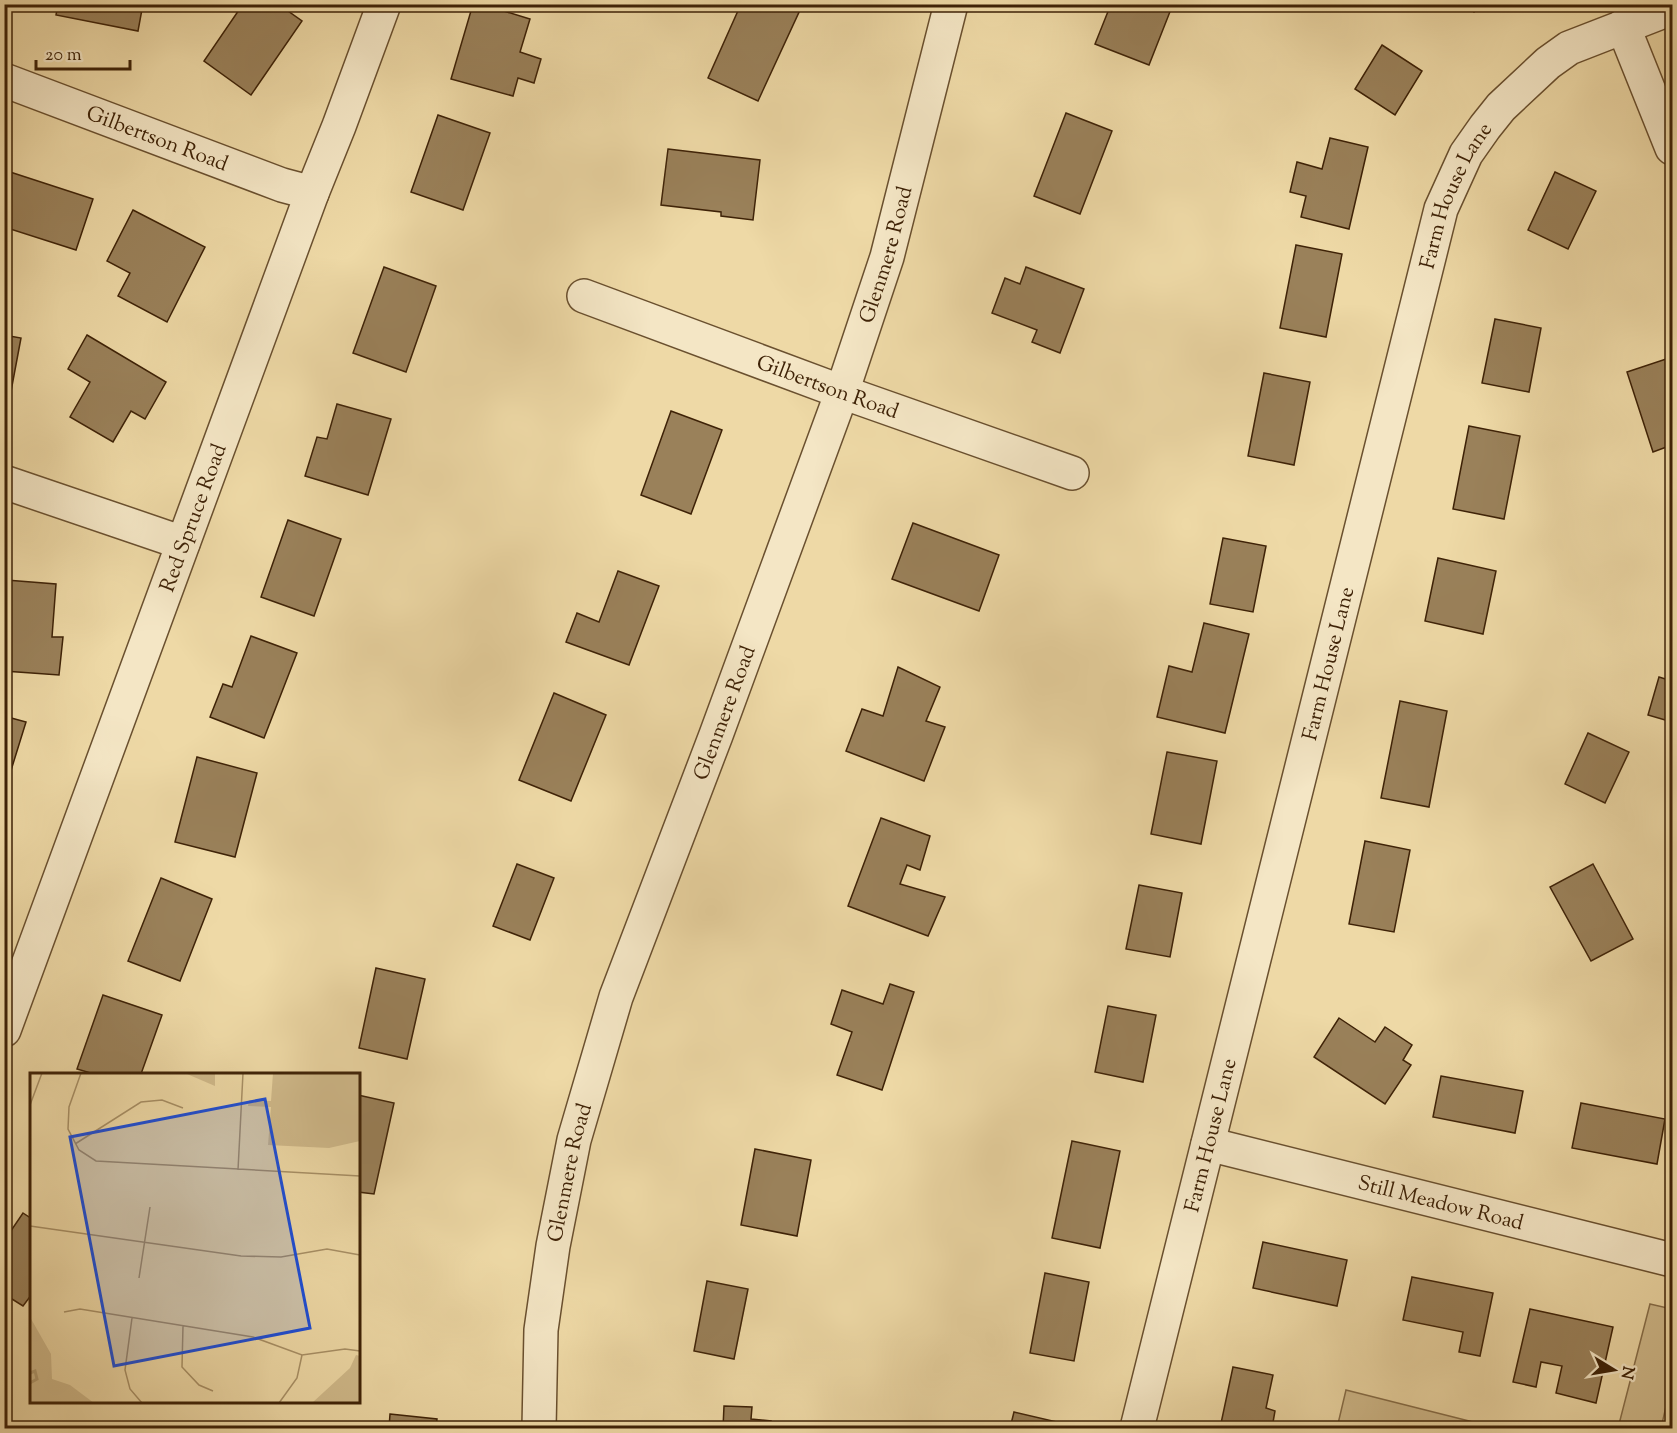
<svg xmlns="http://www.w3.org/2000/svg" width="1677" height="1433" viewBox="0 0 1677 1433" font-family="'Sorts Mill Goudy',serif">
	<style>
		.green { fill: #d0ba8b; stroke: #876e49; stroke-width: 1.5 }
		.building { fill: #9a815a; stroke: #3e2207; stroke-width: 1.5 }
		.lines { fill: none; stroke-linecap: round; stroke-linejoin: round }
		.minor-casing { stroke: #6a502f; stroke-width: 36 }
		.minor { stroke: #f4e6c5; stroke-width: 33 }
		.labels { text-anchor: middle; stroke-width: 4.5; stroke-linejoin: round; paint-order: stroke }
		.street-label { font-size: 21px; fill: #3e2207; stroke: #f4e6c5 }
		.inset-river { fill: none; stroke: #b29b70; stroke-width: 3 }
		.inset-road { fill: none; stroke: #a89066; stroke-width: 1.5 }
		.view { fill: #1d4ed8; fill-opacity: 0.15; stroke: #1d4ed8; stroke-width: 3 }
		.inset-edge { fill: none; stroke: #3e2207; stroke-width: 3 }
	</style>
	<rect width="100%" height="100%" fill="#eed9a6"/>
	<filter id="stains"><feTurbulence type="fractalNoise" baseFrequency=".00333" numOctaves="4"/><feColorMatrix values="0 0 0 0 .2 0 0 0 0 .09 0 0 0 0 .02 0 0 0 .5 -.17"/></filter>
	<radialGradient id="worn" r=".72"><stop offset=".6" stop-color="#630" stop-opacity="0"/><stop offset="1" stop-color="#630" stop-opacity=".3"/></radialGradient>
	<!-- green -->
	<g class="green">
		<path d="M 1650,1304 L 1672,1309 L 1672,1381 L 1661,1428 L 1618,1428 Z"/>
		<path d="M 1346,1390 L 1481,1424 L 1496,1428 L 1337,1428 Z"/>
	</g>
	<!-- building -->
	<g class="building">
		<path d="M 58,4 L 143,4 L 138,31 L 56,15 Z"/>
		<path d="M 243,4 L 278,4 L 302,21 L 251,95 L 204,61 Z"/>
		<path d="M 473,4 L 481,4 L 530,19 L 520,52 L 541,59 L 534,83 L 518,78 L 513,96 L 451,79 Z"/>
		<path d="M 741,4 L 788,4 L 800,10 L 758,101 L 708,78 Z"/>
		<path d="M 1111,4 L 1173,4 L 1149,65 L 1095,44 Z"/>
		<path d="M 1469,4 L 1485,4 L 1474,12 Z"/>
		<path d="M 1382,45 L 1422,71 L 1395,115 L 1355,89 Z"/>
		<path d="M 1066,113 L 1112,131 L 1080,214 L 1034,196 Z"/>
		<path d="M 438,115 L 490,133 L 463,210 L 411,192 Z"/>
		<path d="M 1330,138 L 1368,147 L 1349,229 L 1301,217 L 1306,196 L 1290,192 L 1297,162 L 1322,169 Z"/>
		<path d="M 668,149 L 760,160 L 753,220 L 721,216 L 721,212 L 661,205 Z"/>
		<path d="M 4,170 L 93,199 L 76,250 L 4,227 Z"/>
		<path d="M 1555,172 L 1596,191 L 1568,249 L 1528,230 Z"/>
		<path d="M 133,210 L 205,247 L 167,322 L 118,296 L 130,273 L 107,261 Z"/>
		<path d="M 1296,245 L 1342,254 L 1326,337 L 1280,328 Z"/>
		<path d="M 384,267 L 436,286 L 406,372 L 353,353 Z"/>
		<path d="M 1026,267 L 1084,289 L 1060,353 L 1032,342 L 1037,330 L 992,313 L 1005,278 L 1020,284 Z"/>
		<path d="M 1495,319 L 1541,328 L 1529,392 L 1482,383 Z"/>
		<path d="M 4,335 L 21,338 L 9,402 L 4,402 Z"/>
		<path d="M 87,335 L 166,382 L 145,419 L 131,411 L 113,442 L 70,417 L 90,382 L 68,369 Z"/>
		<path d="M 1672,357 L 1672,445 L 1653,452 L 1627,372 Z"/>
		<path d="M 1264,373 L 1310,382 L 1294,465 L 1248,456 Z"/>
		<path d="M 337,404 L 391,419 L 368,495 L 305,476 L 317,437 L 327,439 Z"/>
		<path d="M 671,411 L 722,430 L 691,514 L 641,495 Z"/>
		<path d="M 1469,426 L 1520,436 L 1504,519 L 1453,509 Z"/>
		<path d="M 288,520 L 341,539 L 314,616 L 261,597 Z"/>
		<path d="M 913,523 L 999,555 L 979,611 L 892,579 Z"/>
		<path d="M 1223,538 L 1266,546 L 1253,612 L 1210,604 Z"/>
		<path d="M 1438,558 L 1496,571 L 1483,634 L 1425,621 Z"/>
		<path d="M 618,571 L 659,586 L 629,665 L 566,642 L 577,613 L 599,622 Z"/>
		<path d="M 6,580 L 56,584 L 52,637 L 63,637 L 59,675 L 4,671 Z"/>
		<path d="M 1204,623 L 1249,634 L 1225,733 L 1157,717 L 1169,666 L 1192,672 Z"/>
		<path d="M 251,636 L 297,653 L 264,738 L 210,717 L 223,684 L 232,687 Z"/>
		<path d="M 898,667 L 940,687 L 926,721 L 945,727 L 924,781 L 846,751 L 862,709 L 883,716 Z"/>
		<path d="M 1659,677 L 1672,681 L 1672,722 L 1648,715 Z"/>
		<path d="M 554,693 L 606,715 L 571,801 L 519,780 Z"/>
		<path d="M 1400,701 L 1447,711 L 1429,807 L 1381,798 Z"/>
		<path d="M 4,716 L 26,722 L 4,793 Z"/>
		<path d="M 1588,733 L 1629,752 L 1605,803 L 1565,784 Z"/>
		<path d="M 1167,752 L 1217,761 L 1201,844 L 1151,834 Z"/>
		<path d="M 197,757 L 257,773 L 235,857 L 175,842 Z"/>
		<path d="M 881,818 L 930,836 L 920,870 L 907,865 L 900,884 L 945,897 L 928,936 L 848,906 Z"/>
		<path d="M 1365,841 L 1410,850 L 1394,932 L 1349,924 Z"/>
		<path d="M 517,864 L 554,878 L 530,940 L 493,926 Z"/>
		<path d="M 1593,864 L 1633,939 L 1591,961 L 1550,887 Z"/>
		<path d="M 161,878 L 212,899 L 180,981 L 128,961 Z"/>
		<path d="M 1139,885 L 1182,893 L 1170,957 L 1126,949 Z"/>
		<path d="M 376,968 L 425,979 L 407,1059 L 359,1048 Z"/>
		<path d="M 890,984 L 914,992 L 882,1090 L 837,1075 L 852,1032 L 831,1024 L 842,990 L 883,1004 Z"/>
		<path d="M 103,995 L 162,1015 L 141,1074 L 94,1074 L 77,1069 Z"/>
		<path d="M 1108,1006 L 1156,1015 L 1143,1082 L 1095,1072 Z"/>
		<path d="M 1339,1018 L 1375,1042 L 1385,1027 L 1412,1045 L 1403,1060 L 1411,1065 L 1385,1104 L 1314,1057 Z"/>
		<path d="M 1441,1076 L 1523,1091 L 1515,1133 L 1433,1117 Z"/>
		<path d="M 358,1095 L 394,1103 L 374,1194 L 358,1192 Z"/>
		<path d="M 1581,1103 L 1665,1119 L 1657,1164 L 1572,1148 Z"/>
		<path d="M 1072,1141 L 1120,1151 L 1100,1248 L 1052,1238 Z"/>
		<path d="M 755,1149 L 811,1160 L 797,1236 L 741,1225 Z"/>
		<path d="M 23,1213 L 32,1219 L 32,1294 L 23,1306 L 4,1294 L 4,1241 Z"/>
		<path d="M 1263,1242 L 1347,1260 L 1337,1306 L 1253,1288 Z"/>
		<path d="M 1045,1273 L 1089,1282 L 1074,1361 L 1030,1353 Z"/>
		<path d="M 1412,1277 L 1493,1293 L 1480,1356 L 1459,1352 L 1463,1332 L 1403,1320 Z"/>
		<path d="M 707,1281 L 748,1289 L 734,1359 L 694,1351 Z"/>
		<path d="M 1530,1309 L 1613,1327 L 1596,1403 L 1556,1393 L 1562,1366 L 1541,1362 L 1536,1387 L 1513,1382 Z"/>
		<path d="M 1233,1367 L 1273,1375 L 1266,1408 L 1275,1411 L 1272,1428 L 1220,1428 Z"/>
		<path d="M 724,1406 L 752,1407 L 751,1419 L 771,1421 L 770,1428 L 723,1428 Z"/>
		<path d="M 1014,1412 L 1057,1422 L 1056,1428 L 1010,1428 Z"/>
		<path d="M 390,1414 L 437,1419 L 436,1428 L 389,1428 Z"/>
	</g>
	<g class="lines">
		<!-- minor casing -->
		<g class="minor-casing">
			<g id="minor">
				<path d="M 1623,26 L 1672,148"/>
				<path id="s1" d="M 4,80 L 282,185 L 312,193"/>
				<path id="s2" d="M 584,296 L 842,392 L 1072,473"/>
				<path d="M 4,482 L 183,543"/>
				<path id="s3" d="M 4,1030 L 312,193 L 339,126 L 384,4"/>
				<path id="s4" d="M 1208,1144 L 1672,1260"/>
				<path id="s5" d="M 539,1428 L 541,1330 L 553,1246 L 574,1140 L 616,997 L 716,735 L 842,392 L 887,257 L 951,4"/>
				<path id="s6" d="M 1137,1428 L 1441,209 L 1466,154 L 1485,127 L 1501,107 L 1548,63 L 1569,48 L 1672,8"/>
			</g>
		</g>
		<!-- minor -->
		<use href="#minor" class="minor"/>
	</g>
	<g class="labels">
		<!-- street labels -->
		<g class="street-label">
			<text dy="7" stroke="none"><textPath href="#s1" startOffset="164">Gilbertson Road</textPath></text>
			<text dy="7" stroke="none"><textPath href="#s6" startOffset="1274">Farm House Lane</textPath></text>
			<text dy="7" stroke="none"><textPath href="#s5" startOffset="1230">Glenmere Road</textPath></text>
			<text dy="7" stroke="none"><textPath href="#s2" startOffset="260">Gilbertson Road</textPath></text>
			<text dy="7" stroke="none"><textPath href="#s3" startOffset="546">Red Spruce Road</textPath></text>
			<text dy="7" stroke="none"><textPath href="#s6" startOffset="788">Farm House Lane</textPath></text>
			<text dy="7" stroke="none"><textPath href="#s5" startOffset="744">Glenmere Road</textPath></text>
			<text dy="7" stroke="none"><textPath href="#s6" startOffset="302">Farm House Lane</textPath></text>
			<text dy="7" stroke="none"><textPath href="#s5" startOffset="258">Glenmere Road</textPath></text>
			<text dy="7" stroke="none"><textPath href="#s4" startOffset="240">Still Meadow Road</textPath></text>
		</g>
	</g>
	<!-- overview -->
	<g transform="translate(30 1073)">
		<rect width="330" height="330" fill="#eed9a6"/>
		<path d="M 142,0 L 185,0 L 185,13 L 157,1 ZM 243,0 L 330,0 L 330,68 L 299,75 L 238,72 L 241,34 L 218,33 L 219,27 L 241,28 ZM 0,244 L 21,281 L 22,306 L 40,312 L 64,330 L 0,330 ZM 326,282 L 330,283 L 330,330 L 282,330 L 320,295 Z" fill="#d0ba8b"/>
		<path class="inset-river" d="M 0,300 L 5,298 L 7,306 L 0,310"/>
		<path class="inset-road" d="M 51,0 L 39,34 L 38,56 L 49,77 L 66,88 L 330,103M 0,32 L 12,0M 45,71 L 111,29 L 132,27 L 153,35M 208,97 L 213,0M 0,153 L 211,183 L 251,184 L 297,176 L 330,182M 109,205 L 120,134M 34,239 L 50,236 L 223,264 L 272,282 L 315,276 L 330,278M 102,245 L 95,297 L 100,316 L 112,330M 153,253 L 152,294 L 169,312 L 183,318M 249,330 L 267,305 L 272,282"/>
		<path class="view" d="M 235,26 L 280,255 L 84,293 L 40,64 Z"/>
		<rect width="330" height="330" class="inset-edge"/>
	</g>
	<!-- margin -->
	<rect width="1677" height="1433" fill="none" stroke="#eed9a6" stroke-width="24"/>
	<rect x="6" y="6" width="1665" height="1421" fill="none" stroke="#3e2207" stroke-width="3"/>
	<rect x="12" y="12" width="1653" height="1409" fill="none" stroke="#3e2207" stroke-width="1.5"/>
	<!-- north arrow -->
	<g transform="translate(1614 1370) rotate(101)" stroke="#f4e6c5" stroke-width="4.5" paint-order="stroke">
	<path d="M0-4.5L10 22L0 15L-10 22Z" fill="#3e2207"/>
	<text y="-9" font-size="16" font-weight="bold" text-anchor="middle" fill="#3e2207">N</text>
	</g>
	<!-- scale -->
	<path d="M36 60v9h94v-9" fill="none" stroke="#3e2207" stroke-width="3"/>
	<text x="45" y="60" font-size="18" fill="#3e2207" stroke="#f4e6c5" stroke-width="4.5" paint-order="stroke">20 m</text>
	<rect width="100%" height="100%" filter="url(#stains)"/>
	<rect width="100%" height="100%" fill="url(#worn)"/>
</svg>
